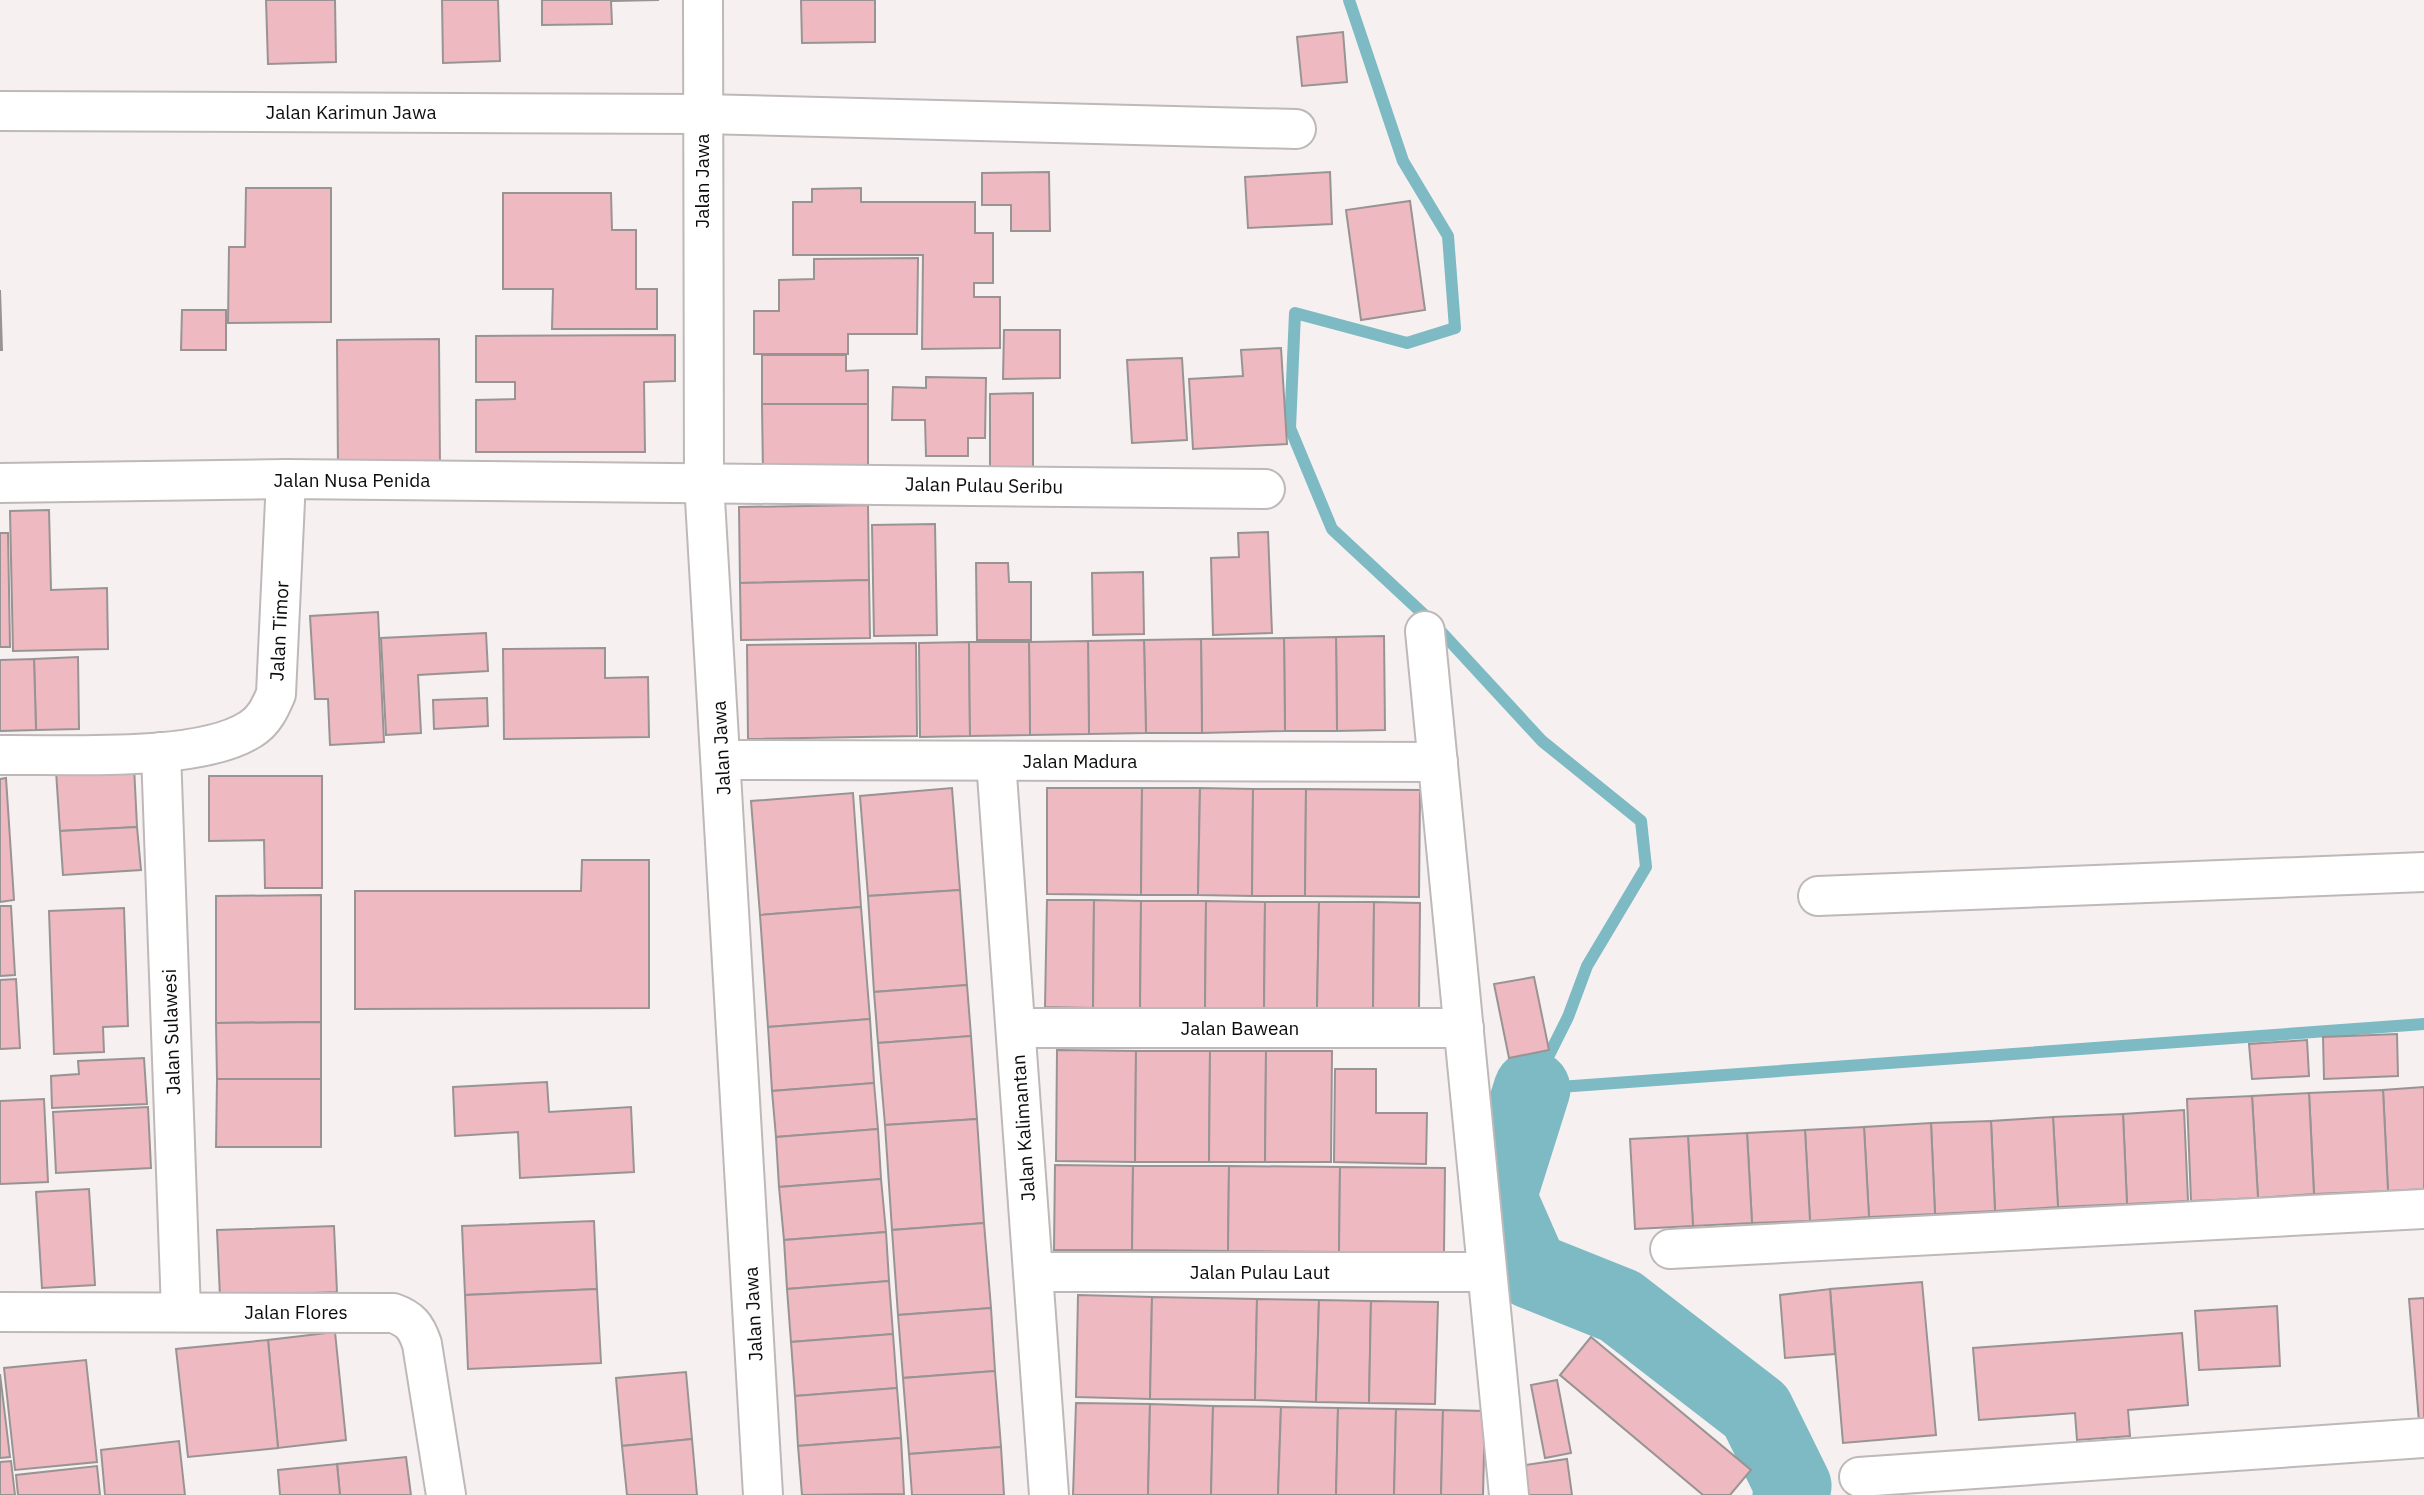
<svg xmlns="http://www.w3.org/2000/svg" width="2424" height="1495" viewBox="0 0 2424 1495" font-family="'IBM Plex Sans',sans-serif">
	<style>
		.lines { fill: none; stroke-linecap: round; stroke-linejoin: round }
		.stream { stroke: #7dbac3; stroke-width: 12 }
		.river { stroke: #7dbac3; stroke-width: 77 }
		.building { fill: #efb9c1; stroke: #999494; stroke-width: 2 }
		.minor-casing { stroke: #bfb8b9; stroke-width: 42 }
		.minor { stroke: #fff; stroke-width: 38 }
		.labels { text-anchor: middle; stroke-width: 5; stroke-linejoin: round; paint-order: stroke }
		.street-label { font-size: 19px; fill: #0d0b0b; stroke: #fff }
	</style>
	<rect width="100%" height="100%" fill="#f6f0f1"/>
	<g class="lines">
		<!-- stream -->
		<g class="stream">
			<path d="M 1349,0 L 1403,161 L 1448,236 L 1455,328 L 1407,343 L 1295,313 L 1290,428 L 1332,529 L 1434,624 L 1542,741 L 1641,821 L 1646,867 L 1587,966 L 1568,1017 L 1532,1089"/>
			<path d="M 1532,1089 L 2424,1024"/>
		</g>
		<!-- river -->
		<path class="river" d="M 1532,1089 L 1498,1197 L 1530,1270 L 1620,1306 L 1756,1411 L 1793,1486 L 1791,1495"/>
	</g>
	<!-- building -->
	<g class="building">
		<path d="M 266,0 L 335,0 L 336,62 L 268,64 Z"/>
		<path d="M 442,0 L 498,0 L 500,61 L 443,63 Z"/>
		<path d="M 542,0 L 659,0 L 611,1 L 612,24 L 542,25 Z"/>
		<path d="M 801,0 L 875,0 L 875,42 L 802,43 Z"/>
		<path d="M 1343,32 L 1347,82 L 1302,86 L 1297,37 Z"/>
		<path d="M 1049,172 L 1050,231 L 1011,231 L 1011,205 L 982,205 L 982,173 Z"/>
		<path d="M 1330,172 L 1332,224 L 1248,228 L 1245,177 Z"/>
		<path d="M 246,188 L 331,188 L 331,322 L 228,323 L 229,247 L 245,247 Z"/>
		<path d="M 861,188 L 861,202 L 975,202 L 975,233 L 993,233 L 993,283 L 974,283 L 974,297 L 1000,297 L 1000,348 L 922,349 L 923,255 L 793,255 L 793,202 L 812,202 L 812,189 Z"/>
		<path d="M 503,193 L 611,193 L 612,230 L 636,230 L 636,289 L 657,289 L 657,329 L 552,329 L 553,289 L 503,289 Z"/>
		<path d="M 1410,201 L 1425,310 L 1361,320 L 1346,210 Z"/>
		<path d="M 918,258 L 917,334 L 848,334 L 848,354 L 754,354 L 754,311 L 779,311 L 779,280 L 814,279 L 814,259 Z"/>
		<path d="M 0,290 L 2,350 L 0,350 Z"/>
		<path d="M 182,310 L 226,310 L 226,350 L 181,350 Z"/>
		<path d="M 1004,330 L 1060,330 L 1060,378 L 1003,379 Z"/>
		<path d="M 675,335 L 675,381 L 644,382 L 645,452 L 476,452 L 476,400 L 515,399 L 515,382 L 476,382 L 476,336 Z"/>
		<path d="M 439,339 L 440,469 L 338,469 L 337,340 Z"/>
		<path d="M 1281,348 L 1287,444 L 1193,449 L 1189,379 L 1243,376 L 1241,350 Z"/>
		<path d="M 762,355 L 846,355 L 846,371 L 868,370 L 868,404 L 762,404 Z"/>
		<path d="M 1182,358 L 1187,440 L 1132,443 L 1127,360 Z"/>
		<path d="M 926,377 L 986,378 L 985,438 L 968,438 L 968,456 L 926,456 L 925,420 L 892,420 L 893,387 L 926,388 Z"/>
		<path d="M 1033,393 L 1033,475 L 990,474 L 990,394 Z"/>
		<path d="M 762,404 L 868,404 L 868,472 L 763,473 Z"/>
		<path d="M 868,505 L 869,580 L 740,583 L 739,507 Z"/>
		<path d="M 49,510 L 51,590 L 107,588 L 108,649 L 13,651 L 10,511 Z"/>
		<path d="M 935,524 L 937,635 L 874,636 L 872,525 Z"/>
		<path d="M 1268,532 L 1272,633 L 1213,635 L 1211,558 L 1239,557 L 1238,533 Z"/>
		<path d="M 0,533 L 8,533 L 10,647 L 0,647 Z"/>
		<path d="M 976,563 L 1008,563 L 1009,582 L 1031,582 L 1031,640 L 977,640 Z"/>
		<path d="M 1143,572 L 1144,634 L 1093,635 L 1092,573 Z"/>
		<path d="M 869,580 L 870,638 L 741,640 L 740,583 Z"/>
		<path d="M 378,612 L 384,742 L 330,745 L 328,699 L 315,699 L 310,616 Z"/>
		<path d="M 486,633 L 488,671 L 418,675 L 421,733 L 386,735 L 381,638 Z"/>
		<path d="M 1384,636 L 1385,730 L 1337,731 L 1336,637 Z"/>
		<path d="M 1336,637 L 1337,731 L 1285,731 L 1284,638 Z"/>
		<path d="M 1284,638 L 1285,731 L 1202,733 L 1201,639 Z"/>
		<path d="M 1201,639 L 1202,733 L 1146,733 L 1144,640 Z"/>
		<path d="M 1144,640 L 1146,733 L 1089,734 L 1088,641 Z"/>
		<path d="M 1088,641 L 1089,734 L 1030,735 L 1029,642 Z"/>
		<path d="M 969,642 L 970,736 L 920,737 L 919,643 Z"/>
		<path d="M 969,642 L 1029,642 L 1030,735 L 970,736 Z"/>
		<path d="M 916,643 L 917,736 L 748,739 L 747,645 Z"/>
		<path d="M 605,648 L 605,678 L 648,677 L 649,737 L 504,739 L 503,649 Z"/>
		<path d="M 78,657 L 79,729 L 36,730 L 34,659 Z"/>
		<path d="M 34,659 L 36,730 L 0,731 L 0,660 Z"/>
		<path d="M 487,698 L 488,726 L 434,729 L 433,700 Z"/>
		<path d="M 134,766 L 137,827 L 60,831 L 56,771 Z"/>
		<path d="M 209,776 L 322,776 L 322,888 L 265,888 L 264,840 L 209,841 Z"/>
		<path d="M 6,778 L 14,900 L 0,902 L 0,779 Z"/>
		<path d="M 952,788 L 960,890 L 868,896 L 860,796 Z"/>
		<path d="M 1047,788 L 1142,788 L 1141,895 L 1047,894 Z"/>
		<path d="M 1142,788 L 1200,788 L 1198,895 L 1141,895 Z"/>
		<path d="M 1200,788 L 1253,789 L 1252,896 L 1198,895 Z"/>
		<path d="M 1253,789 L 1306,789 L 1305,896 L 1252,896 Z"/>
		<path d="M 1306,789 L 1420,790 L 1419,897 L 1305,896 Z"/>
		<path d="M 853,793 L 861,907 L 760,915 L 751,801 Z"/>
		<path d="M 137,827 L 141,870 L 63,875 L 60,831 Z"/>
		<path d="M 582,860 L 649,860 L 649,1008 L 355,1009 L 355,891 L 581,891 Z"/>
		<path d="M 960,890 L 967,985 L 874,992 L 868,896 Z"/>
		<path d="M 321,895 L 321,1022 L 216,1023 L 216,896 Z"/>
		<path d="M 1047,900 L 1094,900 L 1093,1008 L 1045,1007 Z"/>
		<path d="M 1094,900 L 1141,901 L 1140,1008 L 1093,1008 Z"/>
		<path d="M 1141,901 L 1206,901 L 1205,1008 L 1140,1008 Z"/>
		<path d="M 1206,901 L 1265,902 L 1264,1008 L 1205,1008 Z"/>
		<path d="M 1265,902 L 1319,902 L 1317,1008 L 1264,1008 Z"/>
		<path d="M 1319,902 L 1374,902 L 1373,1009 L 1317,1008 Z"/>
		<path d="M 1374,902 L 1420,903 L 1419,1010 L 1373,1009 Z"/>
		<path d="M 0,906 L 11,906 L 15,975 L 0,976 Z"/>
		<path d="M 861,907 L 870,1019 L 768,1027 L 760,915 Z"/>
		<path d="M 124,908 L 128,1026 L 103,1027 L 104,1052 L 54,1054 L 49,911 Z"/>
		<path d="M 1534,977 L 1549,1050 L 1509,1058 L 1494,984 Z"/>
		<path d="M 16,979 L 20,1048 L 0,1049 L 0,980 Z"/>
		<path d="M 967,985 L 971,1036 L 878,1043 L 874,992 Z"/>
		<path d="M 870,1019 L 874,1083 L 772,1091 L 768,1027 Z"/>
		<path d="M 321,1022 L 321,1079 L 217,1079 L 216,1023 Z"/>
		<path d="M 2397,1034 L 2398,1076 L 2324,1079 L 2323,1037 Z"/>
		<path d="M 971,1036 L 977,1119 L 885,1125 L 878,1043 Z"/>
		<path d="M 2307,1040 L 2309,1076 L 2252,1079 L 2249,1044 Z"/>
		<path d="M 1057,1050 L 1136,1051 L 1135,1162 L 1056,1161 Z"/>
		<path d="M 1136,1051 L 1210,1051 L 1209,1162 L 1135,1162 Z"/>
		<path d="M 1210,1051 L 1266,1051 L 1265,1162 L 1209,1162 Z"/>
		<path d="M 1266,1051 L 1332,1051 L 1331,1162 L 1265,1162 Z"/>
		<path d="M 144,1058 L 147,1104 L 52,1108 L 51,1076 L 79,1074 L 78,1061 Z"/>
		<path d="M 1335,1069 L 1376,1069 L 1376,1113 L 1427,1113 L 1426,1164 L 1334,1162 Z"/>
		<path d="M 217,1079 L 321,1079 L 321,1147 L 216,1147 Z"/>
		<path d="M 547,1082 L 549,1112 L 631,1107 L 634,1172 L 520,1178 L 518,1132 L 455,1136 L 453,1087 Z"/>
		<path d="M 874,1083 L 878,1129 L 776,1137 L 772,1091 Z"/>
		<path d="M 2424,1087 L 2424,1189 L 2388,1191 L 2383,1090 Z"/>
		<path d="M 2383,1090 L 2388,1191 L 2314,1194 L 2309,1093 Z"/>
		<path d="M 2309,1093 L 2314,1194 L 2258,1198 L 2252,1096 Z"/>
		<path d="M 2252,1096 L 2258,1198 L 2191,1201 L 2187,1099 Z"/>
		<path d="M 44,1099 L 48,1182 L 0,1184 L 0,1101 Z"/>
		<path d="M 148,1107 L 151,1168 L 56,1173 L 53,1112 Z"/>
		<path d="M 2184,1110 L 2188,1201 L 2127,1204 L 2123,1114 Z"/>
		<path d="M 2123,1114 L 2127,1204 L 2058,1207 L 2053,1117 Z"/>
		<path d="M 2053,1117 L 2058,1207 L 1995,1211 L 1991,1121 Z"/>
		<path d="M 977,1119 L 984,1223 L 892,1230 L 885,1125 Z"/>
		<path d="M 1991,1121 L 1995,1211 L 1935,1214 L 1931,1123 Z"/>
		<path d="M 1931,1123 L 1935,1214 L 1869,1217 L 1864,1127 Z"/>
		<path d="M 1864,1127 L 1869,1217 L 1810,1221 L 1805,1130 Z"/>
		<path d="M 878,1129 L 881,1179 L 779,1187 L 776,1137 Z"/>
		<path d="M 1805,1130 L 1810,1221 L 1752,1223 L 1747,1133 Z"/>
		<path d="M 1747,1133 L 1752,1223 L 1693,1226 L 1688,1136 Z"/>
		<path d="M 1688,1136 L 1693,1226 L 1635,1229 L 1630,1139 Z"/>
		<path d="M 1055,1165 L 1133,1166 L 1132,1250 L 1054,1250 Z"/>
		<path d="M 1133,1166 L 1229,1166 L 1228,1251 L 1132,1250 Z"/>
		<path d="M 1229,1166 L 1340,1167 L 1339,1252 L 1228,1251 Z"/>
		<path d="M 1340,1167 L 1445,1168 L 1444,1252 L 1339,1252 Z"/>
		<path d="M 881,1179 L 886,1232 L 784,1240 L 779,1187 Z"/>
		<path d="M 89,1189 L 95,1285 L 42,1288 L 36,1192 Z"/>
		<path d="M 594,1221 L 597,1289 L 465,1295 L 462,1226 Z"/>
		<path d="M 984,1223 L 991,1308 L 898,1315 L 892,1230 Z"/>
		<path d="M 334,1226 L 337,1292 L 220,1297 L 217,1230 Z"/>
		<path d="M 886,1232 L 889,1281 L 787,1289 L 784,1240 Z"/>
		<path d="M 889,1281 L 893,1334 L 791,1342 L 787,1289 Z"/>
		<path d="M 1922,1282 L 1936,1435 L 1843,1443 L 1830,1289 Z"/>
		<path d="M 597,1289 L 601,1363 L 468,1369 L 465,1295 Z"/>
		<path d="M 1830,1289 L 1835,1354 L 1785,1358 L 1780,1295 Z"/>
		<path d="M 1078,1295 L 1152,1297 L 1150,1399 L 1076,1397 Z"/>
		<path d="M 1152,1297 L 1257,1299 L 1255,1400 L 1150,1399 Z"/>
		<path d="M 2424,1298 L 2424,1422 L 2419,1422 L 2409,1299 Z"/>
		<path d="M 1257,1299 L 1319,1300 L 1316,1402 L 1255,1400 Z"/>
		<path d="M 1319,1300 L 1371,1301 L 1369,1403 L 1316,1402 Z"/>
		<path d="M 1371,1301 L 1438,1302 L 1435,1404 L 1369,1403 Z"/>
		<path d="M 2277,1306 L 2280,1366 L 2199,1370 L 2195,1311 Z"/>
		<path d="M 991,1308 L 995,1371 L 903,1378 L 898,1315 Z"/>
		<path d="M 335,1332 L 346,1440 L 278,1448 L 268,1340 Z"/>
		<path d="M 2182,1333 L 2188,1405 L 2128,1410 L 2130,1436 L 2077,1440 L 2075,1413 L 1979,1420 L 1973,1348 Z"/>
		<path d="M 893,1334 L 897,1388 L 795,1396 L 791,1342 Z"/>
		<path d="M 1591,1337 L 1751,1470 L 1730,1495 L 1703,1495 L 1560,1375 Z"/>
		<path d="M 268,1340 L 278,1448 L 188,1457 L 176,1349 Z"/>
		<path d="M 86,1360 L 97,1462 L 15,1470 L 4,1368 Z"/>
		<path d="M 995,1371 L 1001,1447 L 909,1454 L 903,1378 Z"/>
		<path d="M 686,1372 L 692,1439 L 622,1446 L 616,1378 Z"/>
		<path d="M 0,1374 L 10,1457 L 0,1458 Z"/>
		<path d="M 1557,1380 L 1571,1453 L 1545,1458 L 1531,1385 Z"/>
		<path d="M 897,1388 L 901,1438 L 798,1446 L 795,1396 Z"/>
		<path d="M 1076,1403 L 1150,1404 L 1148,1495 L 1073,1495 Z"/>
		<path d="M 1150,1404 L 1213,1406 L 1211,1495 L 1148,1495 Z"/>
		<path d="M 1213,1406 L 1281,1407 L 1278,1495 L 1211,1495 Z"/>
		<path d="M 1281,1407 L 1338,1408 L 1336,1495 L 1278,1495 Z"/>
		<path d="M 1338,1408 L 1396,1409 L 1394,1495 L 1336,1495 Z"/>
		<path d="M 1396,1409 L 1443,1410 L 1441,1495 L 1394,1495 Z"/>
		<path d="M 1443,1410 L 1485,1411 L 1483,1495 L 1441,1495 Z"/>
		<path d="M 901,1438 L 904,1494 L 802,1495 L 798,1446 Z"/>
		<path d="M 692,1439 L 697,1495 L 627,1495 L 622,1446 Z"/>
		<path d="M 179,1441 L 185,1495 L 105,1495 L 101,1450 Z"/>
		<path d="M 1001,1447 L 1004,1495 L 912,1495 L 909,1454 Z"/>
		<path d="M 406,1457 L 411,1495 L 340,1495 L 337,1464 Z"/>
		<path d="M 1567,1459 L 1572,1495 L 1529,1495 L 1525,1465 Z"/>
		<path d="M 11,1461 L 15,1495 L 0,1495 L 0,1462 Z"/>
		<path d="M 337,1464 L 340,1495 L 280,1495 L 278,1470 Z"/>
		<path d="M 97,1466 L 100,1495 L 18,1495 L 16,1475 Z"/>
	</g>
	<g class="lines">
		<!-- minor casing -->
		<g class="minor-casing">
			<g id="minor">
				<path d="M 703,0 L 704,482 L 763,1495"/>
				<path d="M 0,111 L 702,114 L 1296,129"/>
				<path d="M 0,483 L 286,479 L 1265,489"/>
				<path d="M 1425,631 L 1509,1495"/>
				<path d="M 161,752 L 181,1311"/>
				<path d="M 0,755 C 65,754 199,763 251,729 C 264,721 270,708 276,694 L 286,479"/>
				<path d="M 722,760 L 1438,762"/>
				<path d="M 996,761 L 1049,1495"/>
				<path d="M 1818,896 L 2424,872"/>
				<path d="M 1016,1028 L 1464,1028"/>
				<path d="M 1670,1249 L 2424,1209"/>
				<path d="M 1033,1272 L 1487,1272"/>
				<path d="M 0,1312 L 393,1313 C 410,1319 416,1326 422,1344 L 446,1495"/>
				<path d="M 1859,1477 L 2424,1438"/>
			</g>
		</g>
		<!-- minor -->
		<use href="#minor" class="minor"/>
	</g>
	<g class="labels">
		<!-- street labels -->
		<g class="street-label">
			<text x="351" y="119">Jalan Karimun Jawa</text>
			<text transform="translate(702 181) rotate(-90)" y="7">Jalan Jawa</text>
			<text x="352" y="487">Jalan Nusa Penida</text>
			<text transform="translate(984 485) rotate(1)" y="7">Jalan Pulau Seribu</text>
			<text transform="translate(279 631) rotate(-87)" y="7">Jalan Timor</text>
			<text transform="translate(721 748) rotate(-93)" y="7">Jalan Jawa</text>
			<text x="1080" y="768">Jalan Madura</text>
			<text x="1240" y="1035">Jalan Bawean</text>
			<text transform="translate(171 1032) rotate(-92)" y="7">Jalan Sulawesi</text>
			<text transform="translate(1023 1128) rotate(-94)" y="7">Jalan Kalimantan</text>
			<text x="1260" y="1279">Jalan Pulau Laut</text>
			<text x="296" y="1319">Jalan Flores</text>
			<text transform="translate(753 1314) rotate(-93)" y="7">Jalan Jawa</text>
		</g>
	</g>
</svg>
